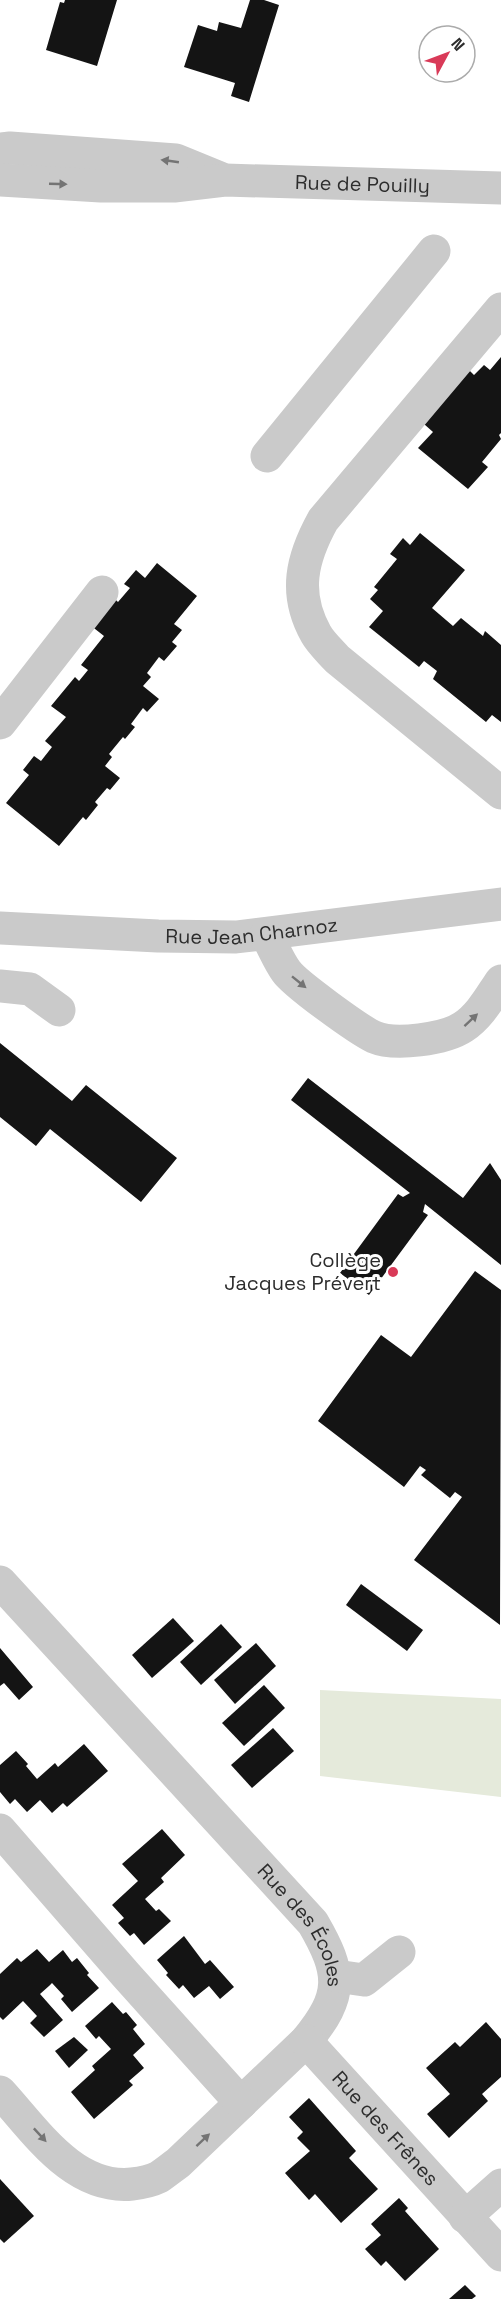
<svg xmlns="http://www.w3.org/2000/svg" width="501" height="2299" viewBox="0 0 501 2299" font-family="'Space Grotesk',sans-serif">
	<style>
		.green { fill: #e5eadb }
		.building { fill: #141414 }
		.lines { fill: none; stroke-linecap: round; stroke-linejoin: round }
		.minor { stroke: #cacaca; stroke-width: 33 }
		.oneway { fill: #747474 }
		.poi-dot { fill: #d93a58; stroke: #fff; stroke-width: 2 }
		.labels { text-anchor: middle; stroke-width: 6; stroke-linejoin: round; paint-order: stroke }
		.street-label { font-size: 20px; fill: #2d2d2d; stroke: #fff }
		.poi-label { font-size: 20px; fill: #2d2d2d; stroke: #fff; text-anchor: end }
	</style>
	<rect width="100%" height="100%" fill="#fff"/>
	<!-- green -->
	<path class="green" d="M 320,1690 L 501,1699 L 501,1797 L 320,1776 Z"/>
	<!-- building -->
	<g class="building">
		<path d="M 65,0 L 117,0 L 97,66 L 46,50 L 60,2 L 64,3 Z"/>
		<path d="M 250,0 L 264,0 L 279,5 L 249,102 L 231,96 L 235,83 L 184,67 L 198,25 L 217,31 L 219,22 L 241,28 Z"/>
		<path d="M 501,357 L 501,433 L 499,435 L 501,439 L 482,462 L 488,467 L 468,489 L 418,448 L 433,432 L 424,424 L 469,370 L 474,375 L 484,365 L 490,370 Z"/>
		<path d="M 420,533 L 465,570 L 432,608 L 453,626 L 461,618 L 483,636 L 485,631 L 501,645 L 501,722 L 492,715 L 486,722 L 433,679 L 437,671 L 424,661 L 419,667 L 369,627 L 383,611 L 370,599 L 378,590 L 374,587 L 397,559 L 390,554 L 403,538 L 410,545 Z"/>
		<path d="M 157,563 L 197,596 L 174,624 L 182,630 L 172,642 L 177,646 L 164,661 L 159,657 L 147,673 L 151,677 L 143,686 L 159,699 L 147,712 L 143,708 L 131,724 L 135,727 L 125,739 L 123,737 L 109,754 L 112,757 L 105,766 L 120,778 L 110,790 L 107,788 L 95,802 L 98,805 L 86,820 L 83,817 L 59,846 L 6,803 L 29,775 L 23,770 L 34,756 L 41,761 L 52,747 L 45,741 L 66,717 L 51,706 L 75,677 L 79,681 L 88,670 L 81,665 L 104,636 L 90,625 L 113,597 L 118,602 L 130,588 L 124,584 L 136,570 L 145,578 Z"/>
		<path d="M 0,1043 L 72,1101 L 86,1085 L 177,1158 L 141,1202 L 50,1129 L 36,1146 L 0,1117 Z"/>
		<path d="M 308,1078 L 463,1198 L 490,1163 L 501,1180 L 501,1265 L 425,1204 L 423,1212 L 428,1215 L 369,1295 L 340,1273 L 398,1194 L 403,1197 L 410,1193 L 291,1100 Z"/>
		<path d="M 475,1271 L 501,1290 L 500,1625 L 414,1560 L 462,1497 L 455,1492 L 450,1498 L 421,1475 L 426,1470 L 420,1466 L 404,1487 L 318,1421 L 381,1335 L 411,1357 Z"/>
		<path d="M 361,1584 L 423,1630 L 407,1651 L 346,1605 Z"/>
		<path d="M 173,1618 L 194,1641 L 152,1678 L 132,1655 Z"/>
		<path d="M 221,1624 L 242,1647 L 201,1685 L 180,1662 Z"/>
		<path d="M 256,1643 L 276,1666 L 235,1704 L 214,1680 Z"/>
		<path d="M 0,1648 L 33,1687 L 19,1700 L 4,1683 L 0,1686 Z"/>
		<path d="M 264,1685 L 285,1708 L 244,1746 L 222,1723 Z"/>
		<path d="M 273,1728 L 294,1751 L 252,1788 L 231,1765 Z"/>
		<path d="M 84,1744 L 108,1771 L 67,1807 L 63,1803 L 52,1813 L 40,1800 L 27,1812 L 15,1799 L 10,1804 L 0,1792 L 0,1765 L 16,1751 L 28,1764 L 26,1766 L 37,1779 L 55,1763 L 58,1767 Z"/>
		<path d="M 162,1829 L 185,1855 L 161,1878 L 164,1882 L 145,1899 L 156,1911 L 159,1909 L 171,1921 L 144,1945 L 134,1933 L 130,1936 L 118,1923 L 124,1918 L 112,1905 L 138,1881 L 122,1864 Z"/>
		<path d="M 184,1936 L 205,1964 L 210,1960 L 234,1987 L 220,1999 L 209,1986 L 194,1998 L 183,1985 L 179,1989 L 166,1975 L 168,1973 L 157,1960 Z"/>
		<path d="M 37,1949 L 49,1962 L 63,1950 L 72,1962 L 77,1958 L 89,1973 L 87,1975 L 99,1988 L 72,2012 L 61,1999 L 64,1996 L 52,1983 L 49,1986 L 40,1994 L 63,2020 L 44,2037 L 30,2023 L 37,2016 L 23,2001 L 3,2020 L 0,2017 L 0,1974 L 17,1958 L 21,1962 Z"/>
		<path d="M 112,2002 L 123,2014 L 126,2012 L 137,2025 L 133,2029 L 145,2044 L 133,2055 L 144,2068 L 129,2081 L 133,2085 L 94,2119 L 71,2092 L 95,2070 L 92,2066 L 111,2049 L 99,2036 L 96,2039 L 85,2026 Z"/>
		<path d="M 486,2022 L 501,2039 L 501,2077 L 482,2094 L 488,2101 L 449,2138 L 427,2114 L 450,2094 L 426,2068 L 455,2042 L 460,2047 Z"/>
		<path d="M 74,2037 L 88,2050 L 69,2068 L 55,2051 Z"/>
		<path d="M 309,2098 L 356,2151 L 349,2158 L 378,2189 L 341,2223 L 315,2194 L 309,2200 L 285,2173 L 310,2151 L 297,2138 L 303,2132 L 289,2117 Z"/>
		<path d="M 0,2179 L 34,2216 L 4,2243 L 0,2239 Z"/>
		<path d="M 399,2198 L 408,2208 L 405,2211 L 439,2249 L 405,2281 L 386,2261 L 381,2266 L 365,2249 L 381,2235 L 371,2224 Z"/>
		<path d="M 465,2285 L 476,2296 L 472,2299 L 449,2299 Z"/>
	</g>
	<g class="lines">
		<!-- minor -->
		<g class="minor">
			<path d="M 0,149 L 10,148 L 176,160 L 220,178"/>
			<path id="s1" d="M 0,180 L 101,186 L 174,186 L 225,180 L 501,188"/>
			<path d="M 501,309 L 323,520 C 302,558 293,593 316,634 C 321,643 330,651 337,659 L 501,793"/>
			<path d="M 267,456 L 434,251"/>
			<path d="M 0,723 L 102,592"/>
			<path id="s2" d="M 0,928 L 158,936 L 236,937 L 501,904"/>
			<path d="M 266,935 C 273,946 278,960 286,971 C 295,984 359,1030 374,1037 C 395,1046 445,1039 463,1027 C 480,1016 490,997 501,981"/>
			<path d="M 0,986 L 30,989 L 59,1010"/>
			<path id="s3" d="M 0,1582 L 313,1923 C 342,1973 344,1995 306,2041 L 178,2163 C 171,2168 165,2173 159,2177 C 151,2181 141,2183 132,2184 C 73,2190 35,2130 0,2092"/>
			<path d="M 0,1830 L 126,1975 L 241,2103"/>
			<path d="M 336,1976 L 364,1980 L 399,1952"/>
			<path id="s4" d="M 306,2041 L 501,2255"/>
			<path d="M 465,2217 L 501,2185"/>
		</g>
	</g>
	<!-- one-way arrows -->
	<defs><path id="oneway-solid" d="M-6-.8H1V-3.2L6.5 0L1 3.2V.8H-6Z" transform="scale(1.5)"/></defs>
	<g class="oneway">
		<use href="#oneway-solid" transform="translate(170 161) rotate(-172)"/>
		<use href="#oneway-solid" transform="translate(58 184) rotate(2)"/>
		<use href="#oneway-solid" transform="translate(299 982) rotate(39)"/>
		<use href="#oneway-solid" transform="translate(471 1020) rotate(-43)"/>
		<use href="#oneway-solid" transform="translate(40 2135) rotate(47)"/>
		<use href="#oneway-solid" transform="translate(203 2140) rotate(-43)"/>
	</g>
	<!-- markers -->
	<circle class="poi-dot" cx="393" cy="1272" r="6"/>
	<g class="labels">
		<!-- street labels -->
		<g class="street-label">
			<text dy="7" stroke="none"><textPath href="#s1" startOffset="363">Rue de Pouilly</textPath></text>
			<text dy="7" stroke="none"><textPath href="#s2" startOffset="252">Rue Jean Charnoz</textPath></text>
			<text dy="7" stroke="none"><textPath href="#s3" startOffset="459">Rue des Écoles</textPath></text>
			<text dy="7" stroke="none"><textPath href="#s4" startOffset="118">Rue des Frênes</textPath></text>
		</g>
		<!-- poi labels -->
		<g class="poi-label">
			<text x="381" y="1267">Collège<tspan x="381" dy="23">Jacques Prévert</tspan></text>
		</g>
	</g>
	<!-- north arrow -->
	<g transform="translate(447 54) rotate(49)"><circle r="28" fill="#ffffff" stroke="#ababab" stroke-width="1.5"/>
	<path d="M0-4.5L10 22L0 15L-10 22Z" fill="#d93a58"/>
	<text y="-9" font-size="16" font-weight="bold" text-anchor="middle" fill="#2d2d2d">N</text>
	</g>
</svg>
